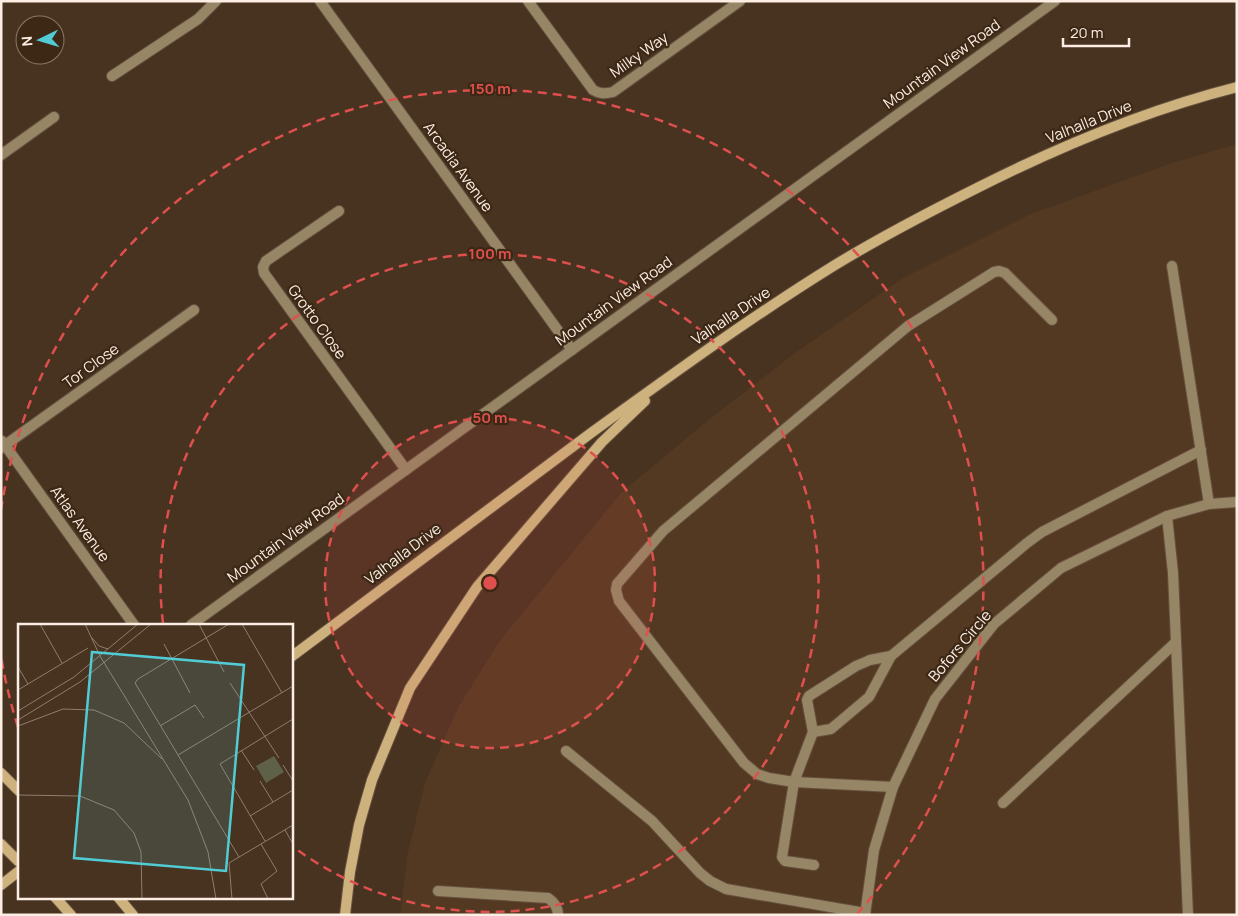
<svg xmlns="http://www.w3.org/2000/svg" width="1238" height="916" viewBox="0 0 1238 916" font-family="Manrope,sans-serif">
	<style>
		.built { fill: #543922 }
		.lines { fill: none; stroke-linecap: round; stroke-linejoin: round }
		.lane-casing { stroke: #65503f; stroke-width: 12 }
		.street-casing { stroke: #65503f; stroke-width: 12 }
		.secondary-casing { stroke: #65503f; stroke-width: 12 }
		.lane { stroke: #978665; stroke-width: 10 }
		.street { stroke: #978665; stroke-width: 10 }
		.secondary { stroke: #cdb27d; stroke-width: 10 }
		.ring { fill: none; stroke: #de504d; stroke-width: 2.5; stroke-dasharray: 9 6 }
		.labels { text-anchor: middle; stroke-width: 4.5; stroke-linejoin: round; paint-order: stroke }
		.street-label { font-size: 15px; fill: #fceee3; stroke: #3d2816 }
		.inset-road { fill: none; stroke: #907d6e; stroke-width: 1 }
		.view { fill: #51ccd4; fill-opacity: 0.15; stroke: #51ccd4; stroke-width: 2.5 }
		.inset-edge { fill: none; stroke: #fceee3; stroke-width: 2.5 }
		.centre { fill: #de504d; stroke: #3d2816; stroke-width: 2.5 }
		.ring-label { font-size: 15px; text-anchor: middle; font-weight: bold; fill: #de504d; stroke: #3d2816; stroke-width: 4.5; stroke-linejoin: round; paint-order: stroke }
	</style>
	<rect width="100%" height="100%" fill="#483220"/>
	<!-- built -->
	<path class="built" d="M 1237,144 L 1237,915 L 400,915 L 408,852 L 425,783 L 458,708 L 499,642 L 622,492 L 707,421 L 795,353 L 903,278 L 1031,214 L 1172,163 Z"/>
	<g class="lines">
		<!-- lane casing -->
		<g class="lane-casing">
			<g id="lane">
				<path d="M 1172,266 L 1209,504"/>
				<path d="M 1167,516 L 1173,573 L 1188,915"/>
				<path d="M 813,732 L 831,729 L 869,697 L 891,656 L 1027,543 L 1042,532 L 1201,450"/>
				<path d="M 566,751 L 652,821 L 700,873 L 710,881 L 726,889 L 865,913"/>
				<path d="M 893,787 L 794,782 L 769,778 L 757,774 L 744,763 L 619,601 L 616,590 L 617,584 L 663,531 L 908,326 L 994,272 L 999,271 L 1005,273 L 1052,320"/>
				<path d="M 1003,803 L 1175,643"/>
				<path d="M 814,865 L 785,861 L 782,857 L 794,782 L 813,732 L 807,700 L 809,696 L 856,666 L 870,660 L 891,656"/>
				<path d="M 438,891 L 548,898 C 554,902 558,907 558,915"/>
			</g>
		</g>
		<!-- street casing -->
		<g class="street-casing">
			<g id="street">
				<path d="M 320,1 L 572,350"/>
				<path d="M 528,1 L 593,90 C 600,94 605,94 613,92 L 740,1"/>
				<path d="M 112,76 L 198,19 L 216,1"/>
				<path d="M 1,155 L 54,117"/>
				<path d="M 339,211 L 266,261 L 263,267 L 264,273 L 406,470"/>
				<path d="M 2,441 L 134,625"/>
				<path d="M 1,448 L 194,310"/>
				<path d="M 191,625 L 1055,1"/>
				<path d="M 865,915 L 874,850 L 893,787 L 935,699 L 994,624 L 1061,568 L 1167,516 L 1209,504 L 1237,502"/>
			</g>
		</g>
		<!-- secondary casing -->
		<g class="secondary-casing">
			<g id="secondary">
				<path d="M 291,657 C 391,582 491,507 591,433 C 671,375 751,317 835,265 C 881,237 929,212 977,188 C 1060,146 1146,110 1237,87"/>
				<path d="M 1,773 L 19,791"/>
				<path d="M 1,844 L 19,862"/>
				<path d="M 1,885 L 19,871"/>
				<path d="M 55,897 L 71,915"/>
				<path d="M 118,897 L 133,915"/>
				<path d="M 345,915 L 350,872 L 359,825 L 372,780 L 410,688 L 477,587 L 602,442 L 645,401"/>
			</g>
		</g>
		<!-- lane -->
		<use href="#lane" class="lane"/>
		<!-- street -->
		<use href="#street" class="street"/>
		<!-- secondary -->
		<use href="#secondary" class="secondary"/>
	</g>
	<!-- distance rings -->
	<circle cx="490" cy="583" r="165" fill="#de504d" fill-opacity=".12"/>
	<g class="ring">
		<circle cx="490" cy="583" r="165"/>
		<path d="M163 623A329 329 0 1 1 292 846"/>
		<path d="M18 727A494 494 0 0 1 1 656M1 510A494 494 0 1 1 857 914"/>
	</g>
	<g class="labels">
		<!-- street labels -->
		<g class="street-label">
			<text transform="translate(639 55) rotate(-35)" y="5">Milky Way</text>
			<text transform="translate(942 64) rotate(-36)" y="5">Mountain View Road</text>
			<text transform="translate(1089 122) rotate(-22)" y="5">Valhalla Drive</text>
			<text transform="translate(458 167) rotate(54)" y="5">Arcadia Avenue</text>
			<text transform="translate(614 301) rotate(-36)" y="5">Mountain View Road</text>
			<text transform="translate(731 316) rotate(-34)" y="5">Valhalla Drive</text>
			<text transform="translate(317 322) rotate(54)" y="5">Grotto Close</text>
			<text transform="translate(91 366) rotate(-36)" y="5">Tor Close</text>
			<text transform="translate(80 524) rotate(54)" y="5">Atlas Avenue</text>
			<text transform="translate(286 538) rotate(-36)" y="5">Mountain View Road</text>
			<text transform="translate(403 554) rotate(-37)" y="5">Valhalla Drive</text>
			<text transform="translate(960 646) rotate(-50)" y="5">Bofors Circle</text>
		</g>
	</g>
	<!-- overview -->
	<g transform="translate(18 624)">
		<rect width="275" height="275" fill="#483220"/>
		<path d="M 256,132 L 266,148 L 248,159 L 238,142 Z" fill="#5e6048"/>
		<path class="inset-road" d="M 22,0 L 44,39M 67,0 L 82,32M 181,0 L 206,48M 211,0 L 120,55 L 117,59 L 221,233M 224,0 L 264,69M 74,14 L 81,22 L 90,25M 146,20 L 172,69M 82,32 L 170,176 L 190,228 L 198,275M 0,43 L 10,60M 212,59 L 261,134M 0,66 L 70,24M 0,87 L 56,53 L 120,0M 0,96 L 62,58 L 133,0M 0,102 L 45,85 L 76,86 L 106,99 L 144,135M 142,102 L 177,81 L 186,94M 223,126 L 236,146M 160,131 L 275,62M 265,141 L 275,157M 242,157 L 255,178M 0,171 L 62,172 L 96,186 L 116,209 L 123,228 L 124,275M 232,192 L 275,166M 267,206 L 275,220M 247,217 L 202,140 L 275,95M 243,220 L 259,247 L 243,260 L 250,275M 214,275 L 211,239 L 275,201"/>
		<path class="view" d="M 74,28 L 226,41 L 208,247 L 56,234 Z"/>
		<rect width="275" height="275" class="inset-edge"/>
	</g>
	<circle cx="490" cy="583" r="8" class="centre"/>
	<g class="ring-label">
		<text x="490" y="94">150 m</text>
		<text x="490" y="259">100 m</text>
		<text x="490" y="423">50 m</text>
	</g>
	<!-- border -->
	<rect width="1238" height="916" fill="none" stroke="#fceee3" stroke-width="5"/>
	<!-- north arrow -->
	<g transform="translate(40 40) rotate(265)"><circle r="24" fill="#3d2816" stroke="#897768"/>
	<path d="M0-4L9 19L0 12L-9 19Z" fill="#51ccd4"/>
	<text y="-8" font-size="14" font-weight="bold" text-anchor="middle" fill="#fceee3">N</text>
	</g>
	<!-- scale -->
	<path d="M1063 38v8h66v-8" fill="none" stroke="#fceee3" stroke-width="2.5"/>
	<text x="1070" y="38" font-size="15" fill="#fceee3" stroke="#3d2816" stroke-width="4" paint-order="stroke">20 m</text>
</svg>
